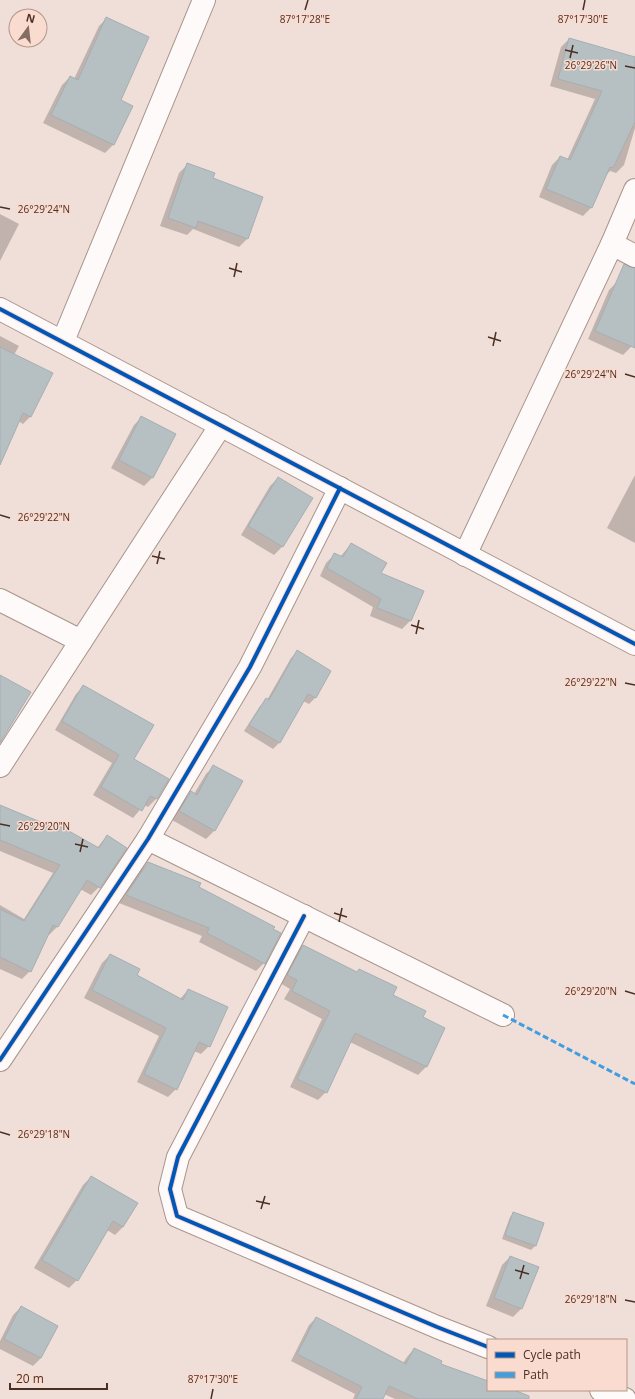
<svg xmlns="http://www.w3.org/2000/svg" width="635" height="1399" viewBox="0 0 635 1399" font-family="'Open Sans',sans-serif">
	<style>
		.shadow { fill: #0003 }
		.building { fill: #b6c0c3; stroke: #a5afb2 }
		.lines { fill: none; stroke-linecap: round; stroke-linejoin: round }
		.street-casing { stroke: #a8948c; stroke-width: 24 }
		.street { stroke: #fdfaf9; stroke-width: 22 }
		.quiet { stroke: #409de0; stroke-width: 3; stroke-dasharray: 6 3; stroke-linecap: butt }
		.cycleway-casing { stroke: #fadbcf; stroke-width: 6 }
		.cycleway { stroke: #0057b8; stroke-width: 4 }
		.ticks { fill: none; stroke: #4c2f23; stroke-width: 1.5 }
		.ticks-label { font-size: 10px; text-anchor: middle; fill: #4c2f23; stroke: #fadbcf; stroke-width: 3; stroke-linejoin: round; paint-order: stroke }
	</style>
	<rect width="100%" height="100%" fill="#f0dfd9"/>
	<!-- shadow -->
	<g class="shadow">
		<path d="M 107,18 L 119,101 L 113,145 L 105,153 L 43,123 L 62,85 L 70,77 L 74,79 L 99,26 Z"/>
		<path d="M 569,39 L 635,58 L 635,128 L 624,165 L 616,173 L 610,171 L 605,176 L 591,208 L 583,216 L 539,197 L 552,165 L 560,157 L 567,160 L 595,99 L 550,86 L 561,47 Z"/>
		<path d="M 187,165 L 212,178 L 262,198 L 247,239 L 239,247 L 193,229 L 187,235 L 160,226 L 179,173 Z"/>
		<path d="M 0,214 L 19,224 L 0,261 Z"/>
		<path d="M 617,282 L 635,290 L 635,338 L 631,347 L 623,355 L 588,339 L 609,290 Z"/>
		<path d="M 0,336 L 19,346 L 14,355 L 31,416 L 23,424 L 18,421 L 0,458 Z"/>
		<path d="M 142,417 L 152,478 L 144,486 L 111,468 L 134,425 Z"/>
		<path d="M 635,475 L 635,543 L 607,528 Z"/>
		<path d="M 278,478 L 311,498 L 282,547 L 274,555 L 241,535 L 270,486 Z"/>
		<path d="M 351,544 L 380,573 L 410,621 L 402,629 L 370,616 L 373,607 L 320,576 L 326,563 L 334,555 L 340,557 Z"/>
		<path d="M 297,652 L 330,671 L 315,698 L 309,704 L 303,701 L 279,743 L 273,749 L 244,731 L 260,706 L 267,700 L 291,658 Z"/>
		<path d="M 84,686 L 133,759 L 168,779 L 156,799 L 148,807 L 144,805 L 133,818 L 93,795 L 112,763 L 55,730 L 76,694 Z"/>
		<path d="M 214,766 L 241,782 L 214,831 L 206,839 L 172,820 L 183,801 L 191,793 L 194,794 L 206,774 Z"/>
		<path d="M 0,806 L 49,826 L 53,823 L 97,848 L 107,836 L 99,887 L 91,895 L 80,889 L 57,927 L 49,935 L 48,934 L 30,971 L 22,979 L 0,969 L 0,905 L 24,919 L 53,873 L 0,851 Z"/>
		<path d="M 148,863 L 198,887 L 272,930 L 264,963 L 256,971 L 199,942 L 202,936 L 119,903 L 140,871 Z"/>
		<path d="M 303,946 L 356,973 L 359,970 L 422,1018 L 444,1028 L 426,1067 L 418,1075 L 350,1042 L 326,1092 L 318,1100 L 290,1087 L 322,1019 L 284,999 L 290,989 L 280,983 L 295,954 Z"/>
		<path d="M 110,955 L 135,975 L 180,999 L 188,990 L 209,1046 L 201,1054 L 194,1051 L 176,1089 L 168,1097 L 137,1082 L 159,1036 L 84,998 L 102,963 Z"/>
		<path d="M 91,1177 L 137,1204 L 123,1227 L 115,1235 L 107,1230 L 77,1280 L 69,1288 L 34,1268 L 83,1185 Z"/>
		<path d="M 514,1213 L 543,1224 L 535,1246 L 531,1250 L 502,1239 L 510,1217 Z"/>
		<path d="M 510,1257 L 537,1267 L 521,1309 L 513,1317 L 486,1306 L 502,1265 Z"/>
		<path d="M 21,1307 L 41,1358 L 33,1366 L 0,1349 L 0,1341 L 13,1315 Z"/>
		<path d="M 316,1318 L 403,1363 L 407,1357 L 414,1349 L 439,1364 L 488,1382 L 488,1390 L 491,1390 L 487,1399 L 395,1399 L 384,1394 L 382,1399 L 353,1399 L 355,1394 L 291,1361 L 309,1325 Z"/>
	</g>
	<!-- building -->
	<g class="building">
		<path d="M 106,17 L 149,37 L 121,100 L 133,106 L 114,145 L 51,115 L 70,76 L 78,80 Z"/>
		<path d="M 569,38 L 635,57 L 635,122 L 613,168 L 610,167 L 592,208 L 546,189 L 560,156 L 570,160 L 602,91 L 558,79 Z"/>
		<path d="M 187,163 L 215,173 L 213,178 L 263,197 L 248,239 L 198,221 L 196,228 L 168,218 Z"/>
		<path d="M 624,264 L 635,268 L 635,348 L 595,331 Z"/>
		<path d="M 0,347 L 53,373 L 31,417 L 23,413 L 0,465 Z"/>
		<path d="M 141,416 L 176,434 L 153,478 L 119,460 Z"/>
		<path d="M 278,477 L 313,498 L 283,547 L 248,526 Z"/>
		<path d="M 351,543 L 387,563 L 381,573 L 424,591 L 411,621 L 377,608 L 381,599 L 327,568 L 334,553 L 343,557 Z"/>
		<path d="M 297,650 L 331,671 L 316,698 L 308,694 L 280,743 L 249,725 L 266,698 L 269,700 Z"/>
		<path d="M 0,675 L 31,692 L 0,743 Z"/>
		<path d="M 83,685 L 154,725 L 134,759 L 169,779 L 157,799 L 150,796 L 142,811 L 101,787 L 119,755 L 62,721 Z"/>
		<path d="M 213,765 L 243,781 L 215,831 L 179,811 L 191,791 L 197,795 Z"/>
		<path d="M 0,805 L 50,826 L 53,822 L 99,848 L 107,835 L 127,848 L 100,888 L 87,880 L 58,927 L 53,925 L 31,972 L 0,957 L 0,909 L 24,921 L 60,865 L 0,840 Z"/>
		<path d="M 148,862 L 201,883 L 199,887 L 275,927 L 273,929 L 281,933 L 265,964 L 207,933 L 209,928 L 126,895 Z"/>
		<path d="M 303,945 L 357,972 L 359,969 L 397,987 L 393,995 L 426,1011 L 423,1017 L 445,1028 L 427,1067 L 355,1033 L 327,1093 L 297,1079 L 330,1011 L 292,991 L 297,980 L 287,975 Z"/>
		<path d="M 110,954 L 140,969 L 137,975 L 183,1000 L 188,989 L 228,1007 L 210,1047 L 199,1042 L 177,1090 L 144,1074 L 166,1028 L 92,990 Z"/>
		<path d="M 91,1176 L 138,1203 L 123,1227 L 113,1221 L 78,1281 L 42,1260 Z"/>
		<path d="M 513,1212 L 544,1223 L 536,1246 L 505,1235 Z"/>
		<path d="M 510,1256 L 539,1267 L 522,1309 L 494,1298 Z"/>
		<path d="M 21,1306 L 58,1326 L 41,1358 L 4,1339 Z"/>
		<path d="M 316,1317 L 406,1364 L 414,1348 L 442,1361 L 441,1364 L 488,1381 L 488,1390 L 514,1390 L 529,1396 L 529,1399 L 418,1399 L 389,1386 L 383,1399 L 356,1399 L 362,1387 L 297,1354 Z"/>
	</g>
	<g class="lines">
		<!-- street casing -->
		<g class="street-casing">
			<g id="street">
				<path d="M 612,244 L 635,256"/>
				<path d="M 0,309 L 635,644"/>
				<path d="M 63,341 L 204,0"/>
				<path d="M 465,555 L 612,244 L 635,190"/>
				<path d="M 0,600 L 81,641"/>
				<path d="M 0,766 L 221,425"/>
				<path d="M 148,839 L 503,1015"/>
				<path d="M 304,916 L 178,1157 L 170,1189 L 177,1216 L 437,1327 L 488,1347"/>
				<path d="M 0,1060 L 148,839 L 250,667 L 340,488"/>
				<path d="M 601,1390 L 625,1399"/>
			</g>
		</g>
		<!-- street -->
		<use href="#street" class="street"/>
		<!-- quiet -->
		<path class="quiet" d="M 503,1015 L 635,1084"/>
		<!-- cycleway casing -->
		<g class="cycleway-casing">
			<g id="cycleway">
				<path d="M 0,309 L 635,644"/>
				<path d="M 304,916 L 178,1157 L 170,1189 L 177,1216 L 437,1327 L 488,1347"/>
				<path d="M 0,1060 L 148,839 L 250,667 L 340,488"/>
			</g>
		</g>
		<!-- cycleway -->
		<use href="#cycleway" class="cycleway"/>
	</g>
	<!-- ticks -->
	<path class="ticks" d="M 305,10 L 308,0M 583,10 L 585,0M 565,50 L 578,53M 570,58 L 573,45M 625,66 L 635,68M 0,207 L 10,209M 229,268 L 242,272M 234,277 L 237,263M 488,337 L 501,341M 493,346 L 496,332M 625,374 L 635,377M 0,515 L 10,518M 152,556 L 165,559M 157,564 L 160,551M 411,625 L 424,629M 416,634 L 419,620M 625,683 L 635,685M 0,824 L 10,826M 75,844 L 88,847M 80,852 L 83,839M 334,913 L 347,917M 339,922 L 342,908M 625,991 L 635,994M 0,1132 L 10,1135M 256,1201 L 270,1204M 261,1209 L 265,1196M 515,1270 L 529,1274M 520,1279 L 524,1265M 625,1300 L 635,1302M 211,1399 L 213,1389"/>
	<g class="ticks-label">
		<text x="305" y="23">87°17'28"E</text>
		<text x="583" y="23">87°17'30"E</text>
		<text x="591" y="69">26°29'26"N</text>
		<text x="44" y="213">26°29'24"N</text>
		<text x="591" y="378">26°29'24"N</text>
		<text x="44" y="521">26°29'22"N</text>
		<text x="591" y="686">26°29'22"N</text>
		<text x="44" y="830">26°29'20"N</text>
		<text x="591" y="995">26°29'20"N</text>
		<text x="44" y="1138">26°29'18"N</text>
		<text x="591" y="1303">26°29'18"N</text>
		<text x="213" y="1383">87°17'30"E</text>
	</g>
	<!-- legend -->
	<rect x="487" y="1339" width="140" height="52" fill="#fadbcf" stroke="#b4968a"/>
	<rect x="495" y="1352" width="20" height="6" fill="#0057b8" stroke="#b4968a"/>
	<text x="523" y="1359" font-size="12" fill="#4c2f23">Cycle path</text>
	<rect x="495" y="1372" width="20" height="6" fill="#409de0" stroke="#b4968a"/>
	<text x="523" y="1379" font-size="12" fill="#4c2f23">Path</text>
	<!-- north arrow -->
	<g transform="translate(28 28) rotate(15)"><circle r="19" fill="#fadbcf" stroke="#b4968a"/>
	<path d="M0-3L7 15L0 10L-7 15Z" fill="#856d63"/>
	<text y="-6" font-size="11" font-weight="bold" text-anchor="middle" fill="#4c2f23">N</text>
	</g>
	<!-- scale -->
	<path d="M10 1383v6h97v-6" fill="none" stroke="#4c2f23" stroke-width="2"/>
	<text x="16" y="1383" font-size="12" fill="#4c2f23" stroke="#fadbcf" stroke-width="3" paint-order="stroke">20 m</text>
</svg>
